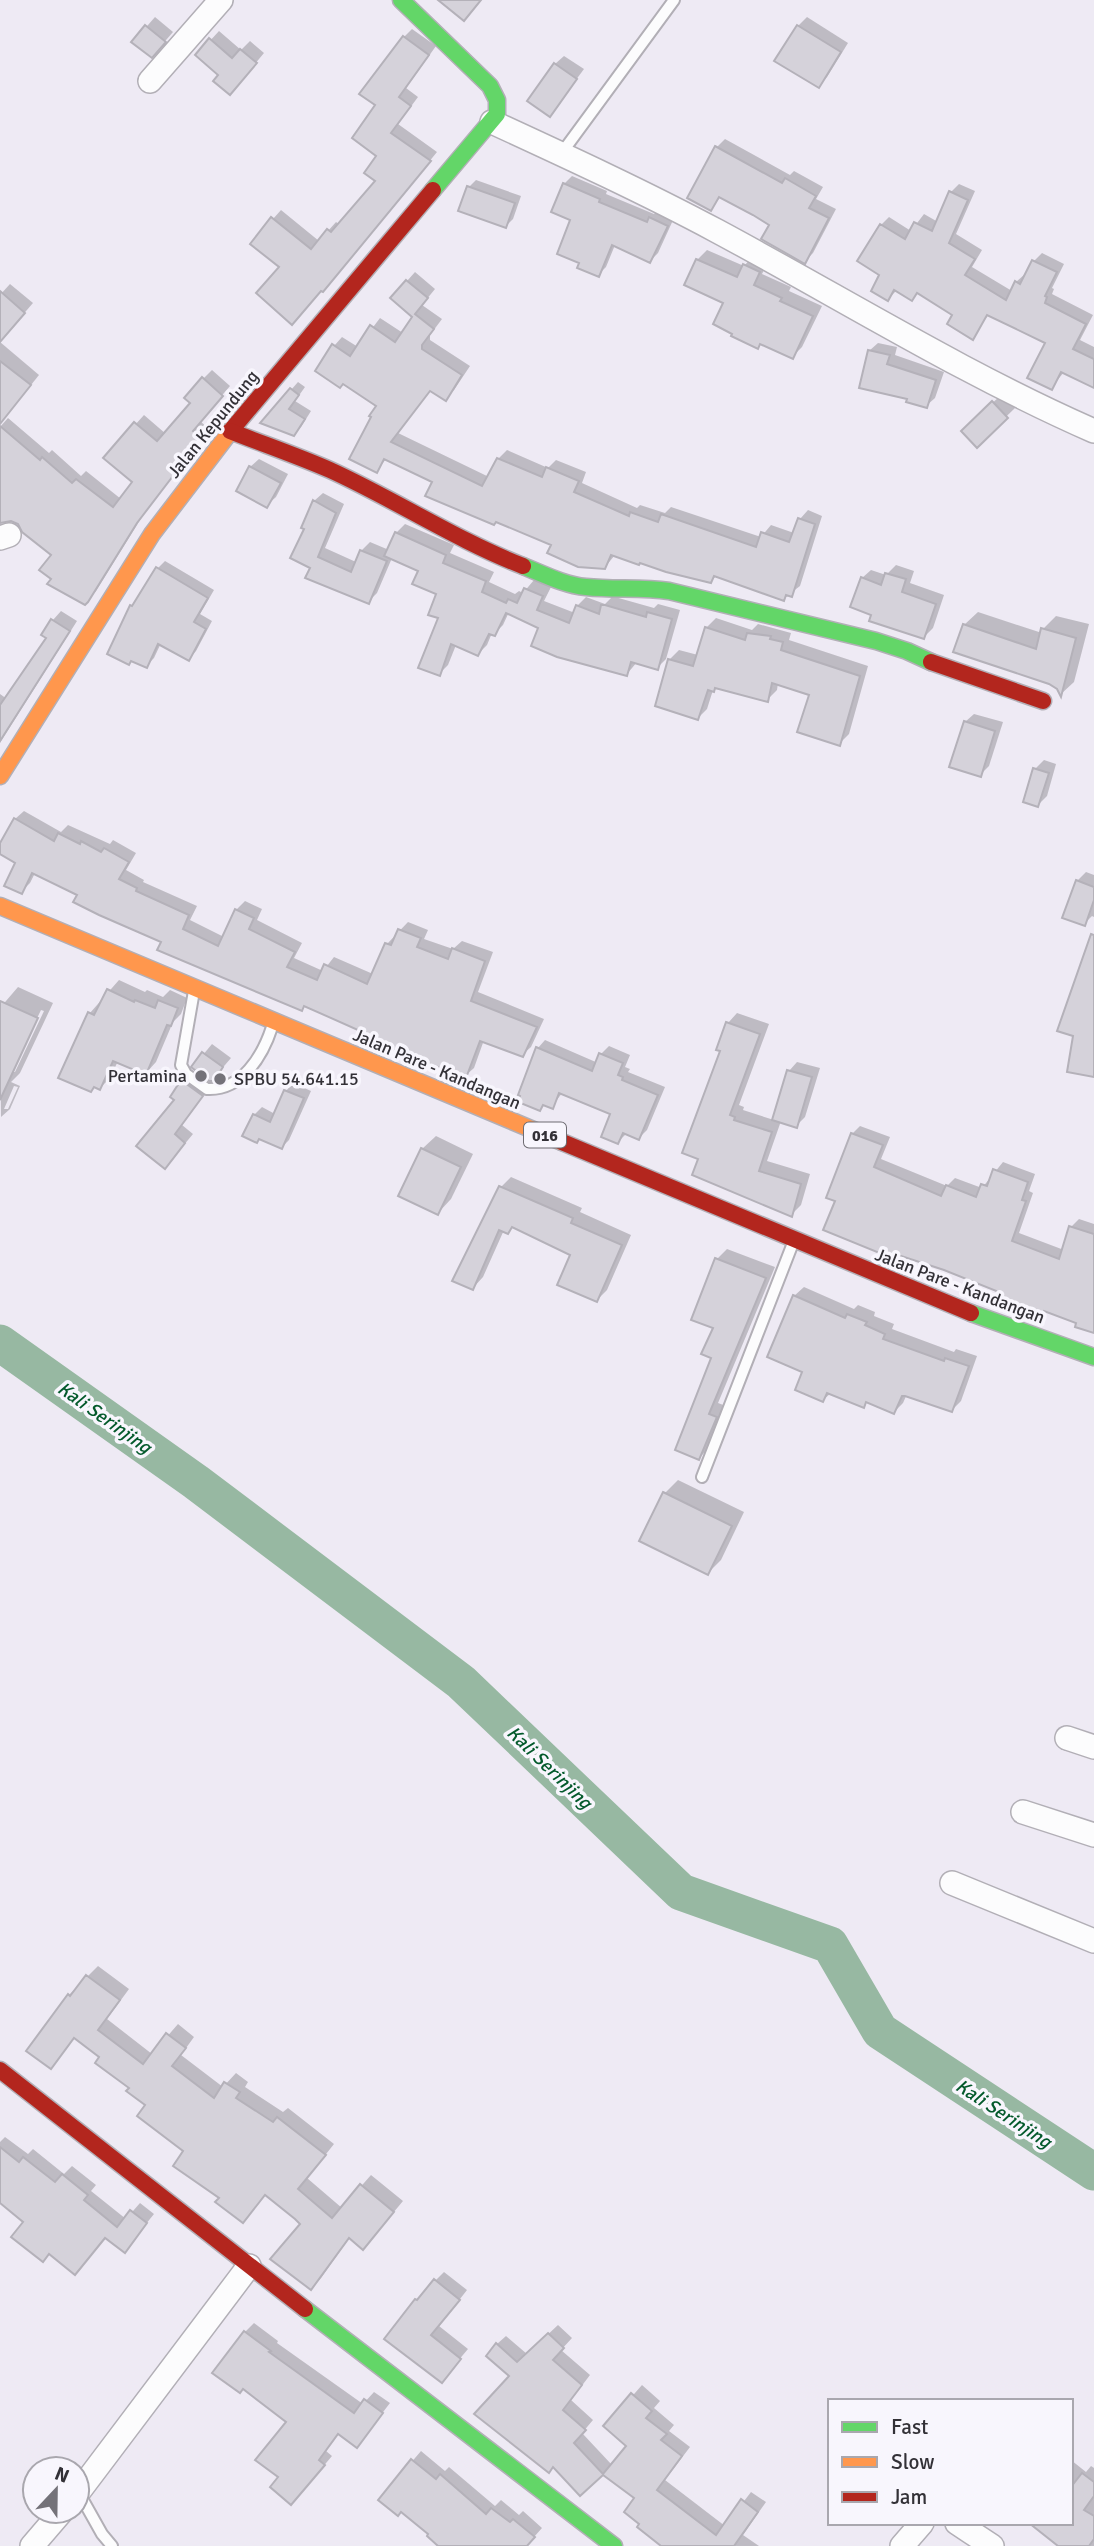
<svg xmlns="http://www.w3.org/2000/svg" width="1094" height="2546" viewBox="0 0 1094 2546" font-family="Signika,sans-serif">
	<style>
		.shadow { fill: #0003; fill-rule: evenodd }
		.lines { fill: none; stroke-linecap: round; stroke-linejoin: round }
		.river { stroke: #97b8a2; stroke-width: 37 }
		.building { fill: #d5d2da; stroke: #b4b1b9; stroke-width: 2 }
		.lane-casing { stroke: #b2afb6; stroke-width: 14 }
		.street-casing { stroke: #b2afb6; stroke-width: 26 }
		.fast-casing { stroke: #b2afb6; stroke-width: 19 }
		.slow-casing { stroke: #b2afb6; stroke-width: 19 }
		.jam-casing { stroke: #b2afb6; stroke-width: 19 }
		.lane { stroke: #fcfcfd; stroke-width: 10 }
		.street { stroke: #fcfcfd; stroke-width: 23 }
		.fast { stroke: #63d668; stroke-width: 16 }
		.slow { stroke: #ff974d; stroke-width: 16 }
		.jam { stroke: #b3261e; stroke-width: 16 }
		.poi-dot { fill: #747279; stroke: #f8f6fd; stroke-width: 2.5 }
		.labels { text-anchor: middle; stroke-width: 7; stroke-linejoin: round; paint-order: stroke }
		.shield { fill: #f8f6fd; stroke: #6e6c72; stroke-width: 2 }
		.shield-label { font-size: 16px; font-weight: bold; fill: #333137 }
		.street-label { font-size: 18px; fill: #333137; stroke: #f8f6fd }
		.poi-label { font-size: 18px; fill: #333137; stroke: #f8f6fd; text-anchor: end }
		.water-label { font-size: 19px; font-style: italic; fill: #045a2c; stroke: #f8f6fd }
	</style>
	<rect width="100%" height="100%" fill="#eeeaf4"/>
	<!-- shadow -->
	<g class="shadow">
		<path d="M 155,17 L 173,32 L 160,47 L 134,41 Z"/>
		<path d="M 807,17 L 848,43 L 827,77 L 818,86 L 798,26 Z"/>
		<path d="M 412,29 L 436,46 L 406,88 L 418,97 L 398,124 L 437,152 L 331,282 L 282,267 L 273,219 L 281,210 L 319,241 L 336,222 L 340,225 L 378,181 L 379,156 L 404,37 Z"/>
		<path d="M 219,31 L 241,50 L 250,41 L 264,53 L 238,84 L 220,75 L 197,55 Z"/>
		<path d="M 564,56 L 584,69 L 550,115 L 555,64 Z"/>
		<path d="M 725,139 L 790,175 L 794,171 L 823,187 L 816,199 L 836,209 L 813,253 L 805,261 L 771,224 L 721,196 L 711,209 L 717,147 Z"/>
		<path d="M 572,176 L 607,191 L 606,194 L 654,214 L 658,210 L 674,218 L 658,253 L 650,261 L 615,245 L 606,267 L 598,275 L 582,262 L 564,184 Z"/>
		<path d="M 476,180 L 521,196 L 513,219 L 506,226 L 469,187 Z"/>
		<path d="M 959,184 L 975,191 L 956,234 L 982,250 L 972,267 L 1012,291 L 1016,282 L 1025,274 L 1027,275 L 1034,261 L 1042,253 L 1064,264 L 1052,288 L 1054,289 L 1052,294 L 1093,315 L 1080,340 L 1094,347 L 1094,386 L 1064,372 L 1051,388 L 1047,342 L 989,314 L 972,337 L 955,315 L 919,292 L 912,299 L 897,290 L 888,299 L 882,275 L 881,225 L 889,217 L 911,231 L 924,214 L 938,222 L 951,192 Z"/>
		<path d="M 707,250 L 744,266 L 754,255 L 768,262 L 762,274 L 791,287 L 789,291 L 822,306 L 802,347 L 792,357 L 762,343 L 758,347 L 697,260 Z"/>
		<path d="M 415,272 L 435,289 L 422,305 L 442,319 L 430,335 L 430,340 L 470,366 L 454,390 L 445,398 L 431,389 L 398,433 L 489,477 L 498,459 L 507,450 L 548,468 L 556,460 L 586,472 L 582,483 L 637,508 L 640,505 L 665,513 L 671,507 L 761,537 L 771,525 L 794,533 L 800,519 L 808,510 L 822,516 L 800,586 L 783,599 L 717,575 L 711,581 L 615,555 L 605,567 L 553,544 L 387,458 L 376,471 L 379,405 L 334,346 L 342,337 L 358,347 L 380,318 L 403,333 L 414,317 L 392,298 Z"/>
		<path d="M 10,284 L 33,303 L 0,341 L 0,295 Z"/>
		<path d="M 0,342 L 39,375 L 15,405 L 0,408 Z"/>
		<path d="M 878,343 L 897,347 L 895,355 L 944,372 L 935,398 L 926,406 L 869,351 Z"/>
		<path d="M 212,370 L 230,386 L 200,421 L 209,429 L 145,512 L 96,591 L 85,603 L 53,578 L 53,554 L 19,523 L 4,520 L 0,522 L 0,427 L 8,418 L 49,453 L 52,450 L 81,476 L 86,471 L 121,499 L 134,482 L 106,457 L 144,415 L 166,434 L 192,403 L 204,378 Z"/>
		<path d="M 298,382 L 305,387 L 295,401 L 311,411 L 301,427 L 293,434 L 263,422 Z"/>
		<path d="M 1002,394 L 1015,408 L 977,445 L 963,431 Z"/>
		<path d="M 259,459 L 288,474 L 276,497 L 267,505 L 250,467 Z"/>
		<path d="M 323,493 L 344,504 L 325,548 L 356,562 L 361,551 L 370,542 L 389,550 L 396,533 L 405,524 L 454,545 L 450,553 L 494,572 L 489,582 L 515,594 L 519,591 L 523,593 L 534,580 L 551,587 L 544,601 L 575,613 L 577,606 L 586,597 L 605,604 L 612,597 L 615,597 L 654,608 L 658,604 L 680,610 L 666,659 L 657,668 L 637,662 L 627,674 L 541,627 L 509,612 L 503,625 L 494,634 L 492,633 L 487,645 L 478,654 L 456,645 L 448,665 L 439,674 L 438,593 L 420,571 L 392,558 L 377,593 L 368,602 L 312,567 L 306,528 L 314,501 Z"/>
		<path d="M 165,561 L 214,590 L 200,614 L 212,621 L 196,651 L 189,659 L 161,643 L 154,658 L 147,665 L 109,653 L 131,606 L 139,599 L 158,568 Z"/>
		<path d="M 896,565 L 914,571 L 910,583 L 944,595 L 933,628 L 924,637 L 862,578 L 871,570 L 886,575 Z"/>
		<path d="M 61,611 L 77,621 L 0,743 L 0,694 L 7,699 L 48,638 L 53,620 Z"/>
		<path d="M 978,612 L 1042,633 L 1043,629 L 1056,616 L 1089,624 L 1074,682 L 1061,694 L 1059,688 L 964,625 Z"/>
		<path d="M 716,618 L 752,630 L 758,624 L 791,633 L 789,640 L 868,666 L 849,734 L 839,744 L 811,694 L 778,683 L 777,690 L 767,700 L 716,687 L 713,690 L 707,709 L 698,718 L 669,660 L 679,650 L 698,655 L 706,628 Z"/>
		<path d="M 974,714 L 1003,722 L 989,766 L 980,775 L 965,722 Z"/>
		<path d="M 1044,760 L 1056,764 L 1047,796 L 1038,805 L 1035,769 Z"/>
		<path d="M 24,811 L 61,832 L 68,825 L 110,844 L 113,840 L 136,853 L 126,870 L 144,880 L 143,882 L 197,906 L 190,920 L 224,937 L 236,910 L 245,901 L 262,909 L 257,920 L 302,943 L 294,958 L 323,971 L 334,957 L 373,974 L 387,944 L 408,922 L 428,930 L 424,939 L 453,949 L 462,941 L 493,952 L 478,992 L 544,1019 L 531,1047 L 522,1055 L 484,1040 L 474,1068 L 465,1076 L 306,1005 L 301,1009 L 163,941 L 35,873 L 30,883 L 22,891 L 17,862 L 0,852 L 0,846 L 15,819 Z"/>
		<path d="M 1086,872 L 1094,875 L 1094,917 L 1092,916 L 1084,924 L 1077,881 Z"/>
		<path d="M 119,980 L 145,992 L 147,990 L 163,997 L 170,990 L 187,998 L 181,1014 L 173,1022 L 156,1062 L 146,1073 L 118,1061 L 110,1078 L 100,1088 L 95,1086 L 91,1090 L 90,1013 Z"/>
		<path d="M 18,987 L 53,1003 L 20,1073 L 11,1082 L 20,1086 L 10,1109 L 1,1117 L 0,1008 ZM 41,1010 L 44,1011 L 15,1072 L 11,1072 ZM 14,1086 L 18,1087 L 8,1109 L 4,1109 Z"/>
		<path d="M 737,1013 L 769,1024 L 739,1105 L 744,1107 L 743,1110 L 774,1120 L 789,1071 L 797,1062 L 820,1068 L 805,1117 L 796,1126 L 781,1121 L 767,1161 L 810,1174 L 801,1205 L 791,1215 L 701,1158 L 728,1023 Z"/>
		<path d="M 545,1040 L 598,1063 L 601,1054 L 609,1046 L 630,1055 L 625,1067 L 630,1069 L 628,1072 L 665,1087 L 647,1130 L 639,1138 L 626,1134 L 618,1142 L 613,1113 L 563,1092 L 552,1106 L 545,1104 L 540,1109 L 520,1094 L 538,1048 Z"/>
		<path d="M 212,1044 L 231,1058 L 213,1079 L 193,1067 Z"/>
		<path d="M 191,1073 L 210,1086 L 182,1125 L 193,1134 L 173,1158 L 176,1100 L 183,1081 Z"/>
		<path d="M 293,1083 L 311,1091 L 289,1140 L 282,1147 L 254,1115 L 262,1107 L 275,1114 L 286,1091 Z"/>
		<path d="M 860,1126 L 890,1137 L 881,1159 L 947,1186 L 955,1178 L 982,1188 L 1003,1162 L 1035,1174 L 1029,1191 L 1033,1193 L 1019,1233 L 1064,1250 L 1071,1227 L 1079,1219 L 1094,1224 L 1094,1331 L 1078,1322 L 1024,1303 L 1020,1308 L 1001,1291 L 945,1268 L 903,1255 L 898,1259 L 837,1200 L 852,1134 Z"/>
		<path d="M 436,1136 L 473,1154 L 451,1199 L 438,1213 L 422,1149 Z"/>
		<path d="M 511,1177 L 582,1208 L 580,1212 L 631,1235 L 607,1290 L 597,1300 L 572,1254 L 514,1226 L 508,1232 L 504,1230 L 483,1277 L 473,1288 L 501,1187 Z"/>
		<path d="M 727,1249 L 775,1267 L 718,1403 L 726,1406 L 709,1448 L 699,1458 L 713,1357 L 717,1259 Z"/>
		<path d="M 804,1287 L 854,1309 L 858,1305 L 875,1312 L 874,1316 L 894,1324 L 892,1329 L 954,1352 L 956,1349 L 977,1356 L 961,1401 L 952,1410 L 907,1394 L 903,1403 L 894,1412 L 868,1401 L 863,1406 L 831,1393 L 823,1400 L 805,1371 L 794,1296 Z"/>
		<path d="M 678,1480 L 744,1512 L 721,1560 L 708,1573 L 665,1493 Z"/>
		<path d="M 98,1966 L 129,1989 L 107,2019 L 152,2054 L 178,2024 L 194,2037 L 181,2055 L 223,2087 L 236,2073 L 248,2082 L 245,2087 L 283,2112 L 288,2108 L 334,2144 L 307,2178 L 342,2208 L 371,2175 L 403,2201 L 373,2237 L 350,2237 L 321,2278 L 311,2288 L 302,2224 L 266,2194 L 242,2221 L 147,2105 L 102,2057 L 75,2037 L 51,2067 L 69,1995 Z"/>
		<path d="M 5,2137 L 28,2154 L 33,2149 L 64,2174 L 72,2166 L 96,2185 L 91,2191 L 126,2219 L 140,2203 L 154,2214 L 125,2250 L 106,2236 L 25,2221 L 0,2201 L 0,2142 Z"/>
		<path d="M 444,2272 L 467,2290 L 439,2326 L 468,2349 L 441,2381 L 416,2300 Z"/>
		<path d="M 254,2323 L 278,2341 L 277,2343 L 363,2404 L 374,2392 L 390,2403 L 357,2446 L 339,2433 L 326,2451 L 332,2456 L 300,2494 L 280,2477 L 288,2422 L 245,2332 Z"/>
		<path d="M 558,2325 L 572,2338 L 561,2350 L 590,2375 L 571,2400 L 593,2420 L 582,2433 L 612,2465 L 629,2446 L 606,2426 L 642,2385 L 660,2401 L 654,2408 L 674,2425 L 669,2431 L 690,2447 L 665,2480 L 725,2526 L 751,2492 L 766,2502 L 743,2535 L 759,2546 L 663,2546 L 641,2524 L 636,2498 L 603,2473 L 580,2493 L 511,2376 L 497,2344 L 506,2336 L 527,2354 Z"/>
		<path d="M 421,2451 L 445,2471 L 449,2467 L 495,2506 L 501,2500 L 519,2515 L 523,2511 L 542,2528 L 526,2546 L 440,2546 L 431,2534 L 401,2510 L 380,2499 Z"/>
		<path d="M 1071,2460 L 1086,2472 L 1091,2466 L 1094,2468 L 1094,2546 L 1061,2546 L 1071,2523 Z"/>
	</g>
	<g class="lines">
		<!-- river -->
		<path class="river" d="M 0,1343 L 196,1482 L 461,1682 L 681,1892 L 830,1945 L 880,2031 L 1094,2172"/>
	</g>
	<!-- building -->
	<g class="building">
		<path d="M 438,0 L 481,0 L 464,21 Z"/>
		<path d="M 145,25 L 166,42 L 152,58 L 131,42 Z"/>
		<path d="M 797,25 L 841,52 L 819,88 L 774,61 Z"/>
		<path d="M 403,36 L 429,55 L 399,97 L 411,106 L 391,133 L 431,161 L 323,292 L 321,291 L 292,325 L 256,293 L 279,267 L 250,244 L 271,217 L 311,249 L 327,229 L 331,232 L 375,181 L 364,173 L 376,156 L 352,138 L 375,105 L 359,94 Z"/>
		<path d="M 209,38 L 232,58 L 240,49 L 257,63 L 230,95 L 213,81 L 218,75 L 195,55 Z"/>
		<path d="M 554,63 L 577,79 L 550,117 L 527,101 Z"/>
		<path d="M 715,146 L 782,183 L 785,178 L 816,196 L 809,208 L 829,218 L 805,264 L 761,239 L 769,225 L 753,215 L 719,197 L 711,211 L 687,198 Z"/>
		<path d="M 563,183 L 600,199 L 599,202 L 647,222 L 649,217 L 668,226 L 650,263 L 612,245 L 599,277 L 577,268 L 579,263 L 557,254 L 570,220 L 551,212 Z"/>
		<path d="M 467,186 L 515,203 L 506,228 L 458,211 Z"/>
		<path d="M 949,191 L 968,200 L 949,243 L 975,259 L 965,275 L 1006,300 L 1015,281 L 1020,284 L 1032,260 L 1057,272 L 1045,296 L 1047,297 L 1045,303 L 1086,324 L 1073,349 L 1094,359 L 1094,388 L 1061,372 L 1052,390 L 1027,378 L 1045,343 L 987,315 L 973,340 L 947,324 L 952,315 L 917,293 L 912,301 L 894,290 L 888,301 L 871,291 L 879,275 L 857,261 L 880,224 L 905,239 L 914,222 L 932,231 Z"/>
		<path d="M 696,259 L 737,277 L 743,264 L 760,272 L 754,285 L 782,298 L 780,301 L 813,316 L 793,359 L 760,344 L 758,349 L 731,336 L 732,334 L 713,324 L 723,303 L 684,285 Z"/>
		<path d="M 406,280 L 428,298 L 415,314 L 434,329 L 422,345 L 422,349 L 462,375 L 446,401 L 430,391 L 391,442 L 482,486 L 497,458 L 542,477 L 546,467 L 579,481 L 574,492 L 629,516 L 630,512 L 658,522 L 661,514 L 756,547 L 761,532 L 789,542 L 798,518 L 815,524 L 792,597 L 786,595 L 784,601 L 714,576 L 711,583 L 666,572 L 640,563 L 639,565 L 611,555 L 605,569 L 578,567 L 547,553 L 551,545 L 496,522 L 494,525 L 425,496 L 432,482 L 384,459 L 377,473 L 349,459 L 371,417 L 369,416 L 376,406 L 343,384 L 340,388 L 315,371 L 332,344 L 350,356 L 370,325 L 395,342 L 412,317 L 390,298 Z"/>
		<path d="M 0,291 L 25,313 L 0,342 Z"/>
		<path d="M 868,350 L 890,355 L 887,364 L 936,380 L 927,408 L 906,402 L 907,399 L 859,388 Z"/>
		<path d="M 0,361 L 31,385 L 0,424 Z"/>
		<path d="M 202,377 L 223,396 L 193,431 L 202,438 L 137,523 L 88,602 L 85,605 L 47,584 L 51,579 L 39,570 L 51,555 L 22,532 L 18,524 L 11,521 L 0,523 L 0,426 L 40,460 L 42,457 L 72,483 L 76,479 L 113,507 L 132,482 L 103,458 L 134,422 L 157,441 L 190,403 L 184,398 Z"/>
		<path d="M 290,388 L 299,395 L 289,409 L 305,419 L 294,436 L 260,423 Z"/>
		<path d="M 992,401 L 1008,418 L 977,448 L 961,431 Z"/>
		<path d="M 249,466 L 281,483 L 267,508 L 236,491 Z"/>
		<path d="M 313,500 L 336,513 L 318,557 L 351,572 L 360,550 L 387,561 L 369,604 L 305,578 L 310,568 L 290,558 L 304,529 L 301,528 Z"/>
		<path d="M 395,532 L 446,555 L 443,563 L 486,581 L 482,592 L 506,603 L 508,599 L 517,603 L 524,588 L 543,596 L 537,610 L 569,623 L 576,605 L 599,614 L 601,605 L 605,605 L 646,617 L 647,612 L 672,619 L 658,670 L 631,662 L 627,676 L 557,657 L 531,646 L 538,628 L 506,613 L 495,636 L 489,634 L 478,656 L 451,644 L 440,676 L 418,668 L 438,618 L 428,615 L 436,594 L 412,584 L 418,571 L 384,556 Z"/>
		<path d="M 156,567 L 208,598 L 194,622 L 206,629 L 189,661 L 158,644 L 147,668 L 131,661 L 129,665 L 107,654 L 130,605 L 132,606 Z"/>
		<path d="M 885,573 L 906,579 L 902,592 L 936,604 L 924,639 L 869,621 L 871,615 L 850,607 L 861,577 L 881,585 Z"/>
		<path d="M 51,619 L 70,631 L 0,741 L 0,705 L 46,638 L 41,635 Z"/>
		<path d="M 963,624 L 1036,649 L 1041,628 L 1076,638 L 1061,697 L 1057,689 L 1049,684 L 953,652 Z"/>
		<path d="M 705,627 L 745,640 L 747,633 L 771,636 L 770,639 L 783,642 L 781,650 L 860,676 L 840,746 L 797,732 L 809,695 L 772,683 L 768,702 L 715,688 L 714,692 L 708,690 L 698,720 L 655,706 L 668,659 L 693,666 Z"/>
		<path d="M 964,721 L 995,731 L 981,777 L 949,767 Z"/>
		<path d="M 1033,768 L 1049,773 L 1038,807 L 1023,802 Z"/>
		<path d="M 14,818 L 54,841 L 58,833 L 80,844 L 81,841 L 101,852 L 104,848 L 129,862 L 119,879 L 137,888 L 136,891 L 189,915 L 183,929 L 218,946 L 235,909 L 254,918 L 249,929 L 295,952 L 287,967 L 317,980 L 324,964 L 367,984 L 385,943 L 391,945 L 398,929 L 421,938 L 417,947 L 448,959 L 452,948 L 485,961 L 471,1001 L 537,1027 L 523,1057 L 480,1041 L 466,1078 L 397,1051 L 365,1038 L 367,1034 L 304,1006 L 302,1011 L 157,950 L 161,942 L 99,915 L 73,902 L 77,895 L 32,873 L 22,894 L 4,886 L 15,863 L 0,854 L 0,843 Z"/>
		<path d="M 1076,880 L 1094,887 L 1094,900 L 1085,926 L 1062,918 Z"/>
		<path d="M 1091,934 L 1094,935 L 1094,1077 L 1067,1072 L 1073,1036 L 1057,1031 Z"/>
		<path d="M 107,989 L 134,1002 L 135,1000 L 155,1008 L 158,1000 L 178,1008 L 171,1026 L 167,1025 L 146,1075 L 113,1061 L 100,1090 L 94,1087 L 91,1092 L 58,1078 L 88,1012 L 94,1015 Z"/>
		<path d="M 0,1001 L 38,1018 L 0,1100 Z"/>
		<path d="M 726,1022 L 760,1034 L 730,1115 L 735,1117 L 734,1120 L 772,1132 L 759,1171 L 801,1184 L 792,1217 L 692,1175 L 698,1159 L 682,1153 L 720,1051 L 716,1050 Z"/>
		<path d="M 536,1047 L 592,1071 L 599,1053 L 623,1063 L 618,1075 L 623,1077 L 622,1080 L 658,1095 L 639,1140 L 623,1133 L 618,1144 L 601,1137 L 610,1114 L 559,1093 L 553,1109 L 543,1105 L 540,1111 L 518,1102 L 520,1096 L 518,1095 Z"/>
		<path d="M 202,1052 L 223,1067 L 214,1081 L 209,1081 L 191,1067 Z"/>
		<path d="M 787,1070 L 812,1077 L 797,1128 L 772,1120 Z"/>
		<path d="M 181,1080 L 203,1096 L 175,1134 L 185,1143 L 165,1169 L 136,1146 L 174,1100 L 170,1097 Z"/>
		<path d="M 284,1090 L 304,1098 L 282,1149 L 259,1139 L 257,1143 L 242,1136 L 253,1114 L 270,1122 Z"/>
		<path d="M 851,1133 L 883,1145 L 874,1167 L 941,1196 L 946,1185 L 976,1197 L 981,1184 L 987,1186 L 993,1169 L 1028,1182 L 1022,1200 L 1026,1201 L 1012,1241 L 1059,1259 L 1069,1226 L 1094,1234 L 1094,1333 L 1075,1327 L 1076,1323 L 1044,1311 L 1043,1313 L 1022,1305 L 1020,1310 L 996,1301 L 999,1292 L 944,1270 L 901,1256 L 899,1261 L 823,1230 L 835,1201 L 826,1198 Z"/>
		<path d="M 421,1148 L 461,1167 L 438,1215 L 398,1196 Z"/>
		<path d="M 499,1186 L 573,1218 L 571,1223 L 622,1245 L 597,1302 L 557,1285 L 570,1255 L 512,1227 L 508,1234 L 499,1230 L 473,1290 L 452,1281 Z"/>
		<path d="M 715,1258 L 766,1278 L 709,1414 L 717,1417 L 699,1460 L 675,1450 L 711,1358 L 701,1354 L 713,1328 L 691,1320 Z"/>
		<path d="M 793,1295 L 845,1318 L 847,1314 L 867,1322 L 865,1325 L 885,1334 L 883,1339 L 944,1361 L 945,1358 L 969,1366 L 952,1412 L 905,1396 L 902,1396 L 894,1414 L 866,1402 L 864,1408 L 827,1393 L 823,1402 L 795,1390 L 802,1372 L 767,1357 Z"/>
		<path d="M 663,1492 L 732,1526 L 708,1575 L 639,1541 Z"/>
		<path d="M 86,1975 L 120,2000 L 98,2030 L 143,2064 L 166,2033 L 186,2048 L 172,2066 L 214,2098 L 224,2082 L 240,2092 L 236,2098 L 273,2122 L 277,2117 L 326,2155 L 298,2189 L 332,2218 L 360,2184 L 394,2212 L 363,2250 L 349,2238 L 311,2290 L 270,2259 L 300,2224 L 295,2219 L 265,2195 L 243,2223 L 215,2202 L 219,2198 L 173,2166 L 183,2151 L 137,2116 L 145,2105 L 126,2091 L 129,2088 L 95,2063 L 99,2057 L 74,2038 L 51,2069 L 26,2051 L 68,1994 L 70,1996 Z"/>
		<path d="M 0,2147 L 19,2162 L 23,2157 L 55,2182 L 62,2174 L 88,2195 L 84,2200 L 117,2227 L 130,2210 L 147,2223 L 125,2253 L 105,2238 L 75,2275 L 49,2254 L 43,2262 L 11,2237 L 23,2222 L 0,2203 Z"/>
		<path d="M 434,2279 L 460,2300 L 431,2335 L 461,2359 L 442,2383 L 384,2339 L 415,2299 L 417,2300 Z"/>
		<path d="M 244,2331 L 271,2351 L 269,2352 L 354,2413 L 364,2399 L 383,2413 L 357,2448 L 338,2434 L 319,2460 L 325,2465 L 291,2505 L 270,2487 L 278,2477 L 255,2460 L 286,2422 L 243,2389 L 240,2393 L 212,2373 Z"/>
		<path d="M 548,2333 L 564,2348 L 553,2360 L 582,2385 L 563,2410 L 586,2430 L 574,2443 L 603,2474 L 626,2446 L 603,2426 L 631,2393 L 652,2411 L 646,2418 L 667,2434 L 661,2440 L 682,2456 L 657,2490 L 716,2535 L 741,2499 L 758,2512 L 734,2546 L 661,2546 L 637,2527 L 639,2524 L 624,2512 L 634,2498 L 603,2475 L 580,2496 L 553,2467 L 549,2473 L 474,2414 L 509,2376 L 486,2356 L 496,2343 L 517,2362 Z"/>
		<path d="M 411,2459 L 436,2479 L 440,2474 L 486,2514 L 491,2508 L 510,2522 L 513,2519 L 535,2537 L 527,2546 L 438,2546 L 427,2536 L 428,2534 L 401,2512 L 398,2516 L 378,2500 Z"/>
		<path d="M 1082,2473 L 1094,2482 L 1094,2496 L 1084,2510 L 1094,2516 L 1094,2539 L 1089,2546 L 1058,2546 L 1029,2523 L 1071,2523 L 1071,2487 Z"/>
	</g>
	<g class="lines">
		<!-- lane casing -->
		<g class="lane-casing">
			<g id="lane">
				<path d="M 561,154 L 674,0"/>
				<path d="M 194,991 L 181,1065 L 186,1074 L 207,1089 C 242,1091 263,1055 272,1027"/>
				<path d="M 702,1477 L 793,1243"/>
				<path d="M 79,2493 L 102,2534 L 112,2546"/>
			</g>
		</g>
		<!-- street casing -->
		<g class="street-casing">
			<g id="street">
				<path d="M 150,81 L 221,0"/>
				<path d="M 492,122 C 568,157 644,192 717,231 C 842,298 964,374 1094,431"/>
				<path d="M 0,538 L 9,535"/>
				<path d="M 1067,1738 L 1094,1747"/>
				<path d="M 1023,1812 L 1094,1835"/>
				<path d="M 952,1883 L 1094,1941"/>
				<path d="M 77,2494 L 249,2266"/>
				<path d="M 957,2523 L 992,2546"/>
				<path d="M 32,2546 L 62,2511"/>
				<path d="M 902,2546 L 922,2523"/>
			</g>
		</g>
		<!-- fast casing -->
		<g class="fast-casing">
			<g id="fast">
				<path d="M 401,0 L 490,86 L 497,100 L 497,114 L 433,190"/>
				<path d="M 523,566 C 543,574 564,585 586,587 C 614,590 641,587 669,591 L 876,641 L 907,651 L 931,662"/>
				<path d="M 971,1313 L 1094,1357"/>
				<path d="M 305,2309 L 614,2546"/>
			</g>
		</g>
		<!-- slow casing -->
		<g class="slow-casing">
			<g id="slow">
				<path d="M 0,776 L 152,534 L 233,428"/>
				<path d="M 0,906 L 562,1142"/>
			</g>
		</g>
		<!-- jam casing -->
		<g class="jam-casing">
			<g id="jam">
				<path d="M 233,428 L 433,190"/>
				<path d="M 230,431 C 263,444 298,456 330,470 C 396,500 456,540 523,566"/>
				<path d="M 931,662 L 1043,701"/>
				<path d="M 562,1142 L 971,1313"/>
				<path d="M 0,2070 L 305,2309"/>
			</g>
		</g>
		<!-- lane -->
		<use href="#lane" class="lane"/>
		<!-- street -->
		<use href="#street" class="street"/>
		<!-- fast -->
		<use href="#fast" class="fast"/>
		<!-- slow -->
		<use href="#slow" class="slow"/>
		<!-- jam -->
		<use href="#jam" class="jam"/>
	</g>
	<!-- markers -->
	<g class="poi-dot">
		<circle cx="201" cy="1076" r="7"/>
		<circle cx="220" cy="1079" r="7"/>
	</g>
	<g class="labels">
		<!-- shield labels -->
		<rect class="shield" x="524" y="1122.5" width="42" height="25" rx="5"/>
		<g class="shield-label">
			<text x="545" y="1141">016</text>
		</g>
		<!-- street labels -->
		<g class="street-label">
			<text transform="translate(213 424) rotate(-51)" y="6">Jalan Kepundung</text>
			<text transform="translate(437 1069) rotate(23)" y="6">Jalan Pare - Kandangan</text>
			<text transform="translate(960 1286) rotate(21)" y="6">Jalan Pare - Kandangan</text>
		</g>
		<!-- poi labels -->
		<g class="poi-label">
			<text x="187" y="1082">Pertamina</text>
			<text x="234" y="1085" text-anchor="start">SPBU 54.641.15</text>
		</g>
		<!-- water labels -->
		<g class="water-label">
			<text transform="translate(105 1417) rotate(35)" y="7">Kali Serinjing</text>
			<text transform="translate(550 1767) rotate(44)" y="7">Kali Serinjing</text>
			<text transform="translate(1004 2113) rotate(33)" y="7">Kali Serinjing</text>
		</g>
	</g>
	<!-- legend -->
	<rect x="828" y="2399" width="245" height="126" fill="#f8f6fd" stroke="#a9a7ae" stroke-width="2"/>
	<rect x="842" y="2422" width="35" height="10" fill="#63d668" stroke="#a9a7ae" stroke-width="2"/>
	<text x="891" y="2434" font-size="21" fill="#333137">Fast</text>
	<rect x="842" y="2457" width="35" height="10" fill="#ff974d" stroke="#a9a7ae" stroke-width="2"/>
	<text x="891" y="2469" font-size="21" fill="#333137">Slow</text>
	<rect x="842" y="2492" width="35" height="10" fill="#b3261e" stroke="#a9a7ae" stroke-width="2"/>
	<text x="891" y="2504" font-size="21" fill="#333137">Jam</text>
	<!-- north arrow -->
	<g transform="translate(56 2490) rotate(22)"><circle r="33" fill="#f8f6fd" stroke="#a9a7ae" stroke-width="2"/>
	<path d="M0-5L12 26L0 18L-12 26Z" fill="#747279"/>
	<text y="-10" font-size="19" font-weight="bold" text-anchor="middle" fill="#333137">N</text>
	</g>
</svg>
